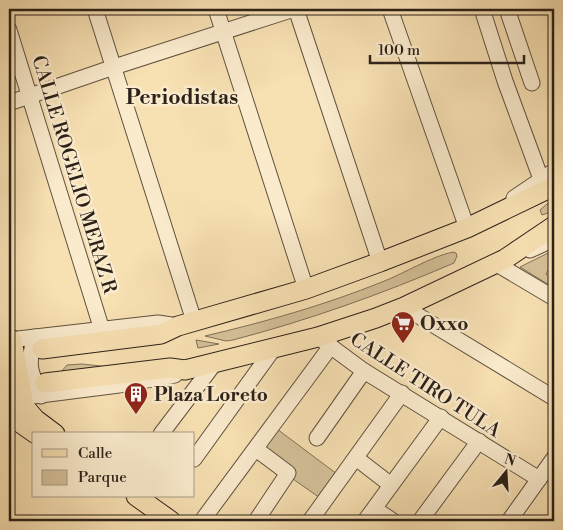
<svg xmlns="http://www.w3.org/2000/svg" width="563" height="530" viewBox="0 0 563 530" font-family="'Libre Bodoni',serif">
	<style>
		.green { fill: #d4c098; stroke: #807058 }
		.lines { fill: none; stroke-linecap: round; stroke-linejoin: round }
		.minor-casing { stroke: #5f513f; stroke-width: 17 }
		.major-casing { stroke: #2c2119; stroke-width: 21 }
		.minor { stroke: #faebcd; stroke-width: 15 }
		.major { stroke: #f7e0b2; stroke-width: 19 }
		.labels { text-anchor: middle; stroke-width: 5; stroke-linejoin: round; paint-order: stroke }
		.street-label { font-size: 19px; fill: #2c2119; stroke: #faebcd }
		.poi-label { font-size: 19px; font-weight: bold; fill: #2c2119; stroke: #faebcd; text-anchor: start }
		.quarter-label { font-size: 21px; font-weight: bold; fill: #2c2119; stroke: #faebcd }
	</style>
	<rect width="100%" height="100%" fill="#f7e0b2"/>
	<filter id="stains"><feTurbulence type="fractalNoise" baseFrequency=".004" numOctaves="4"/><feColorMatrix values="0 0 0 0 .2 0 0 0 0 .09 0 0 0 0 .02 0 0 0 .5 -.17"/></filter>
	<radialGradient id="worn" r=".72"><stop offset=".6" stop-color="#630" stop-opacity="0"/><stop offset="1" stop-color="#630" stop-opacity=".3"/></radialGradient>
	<!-- green -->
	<g class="green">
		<path d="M 554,198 L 554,211 L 542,215 L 540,210 Z"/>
		<path d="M 554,250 L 554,266 L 553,269 L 550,267 L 546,274 L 554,280 L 554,288 L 520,267 Z"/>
		<path d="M 453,252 L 456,253 L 457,256 L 454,263 C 382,294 309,320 233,340 L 226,341 L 205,336 C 265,322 325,305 382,282 C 403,274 432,256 453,252 Z"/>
		<path d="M 196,340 L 219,344 L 198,348 Z"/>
		<path d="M 82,364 L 110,367 L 60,373 L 67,365 Z"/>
		<path d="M 277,429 L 337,474 L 320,498 L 293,479 L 288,467 L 264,447 Z"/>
	</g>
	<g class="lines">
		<!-- minor casing -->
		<g class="minor-casing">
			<g id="minor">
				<path d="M 95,9 L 194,321"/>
				<path d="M 216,9 L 306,289"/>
				<path d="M 296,9 L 380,262"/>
				<path d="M 390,9 L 467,228"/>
				<path d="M 482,9 L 505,81 L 541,179"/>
				<path d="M 507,9 L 532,83"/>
				<path d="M 9,30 L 102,330"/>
				<path d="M 9,103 L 114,67 L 294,9"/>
				<path d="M 514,198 L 554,171"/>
				<path d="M 530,250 L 554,239"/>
				<path d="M 495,263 L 554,298"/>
				<path d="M 404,307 L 554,398"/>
				<path d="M 35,337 C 27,364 29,370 41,396"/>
				<path d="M 318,337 L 364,371 L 539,479"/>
				<path d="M 9,340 L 158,323 L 178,326"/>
				<path d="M 9,399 L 119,385 L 175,375"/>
				<path d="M 161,434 L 214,364"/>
				<path d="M 317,438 L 364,371"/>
				<path d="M 356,458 L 391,485"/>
				<path d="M 194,459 L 274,348"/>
				<path d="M 375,509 L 393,521"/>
				<path d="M 204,518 L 331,346"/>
				<path d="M 256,521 L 288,473 L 256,449"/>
				<path d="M 310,521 L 402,393"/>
				<path d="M 365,521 L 441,417"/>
				<path d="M 420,521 L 479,441"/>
				<path d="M 509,521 L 554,458"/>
			</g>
		</g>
		<!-- major casing -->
		<g class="major-casing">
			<g id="major">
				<path d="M 12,340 L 24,406 L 35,419 L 55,434"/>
				<path d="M 42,349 L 161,334 L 178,326 L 306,289 L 380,262 L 467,228 L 554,186"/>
				<path d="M 45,383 L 170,368 L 185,370 L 318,337 L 376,318 L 404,307 L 505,259 L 554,226"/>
				<path d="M 9,415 L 36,434"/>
				<path d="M 136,496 L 171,521"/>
			</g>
		</g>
		<!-- minor -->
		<use href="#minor" class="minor"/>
		<!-- major -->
		<use href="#major" class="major"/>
	</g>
	<!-- icons -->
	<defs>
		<g id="supermarket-pin" transform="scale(1.25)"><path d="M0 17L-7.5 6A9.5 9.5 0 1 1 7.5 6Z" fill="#8f2418" stroke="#faebcd"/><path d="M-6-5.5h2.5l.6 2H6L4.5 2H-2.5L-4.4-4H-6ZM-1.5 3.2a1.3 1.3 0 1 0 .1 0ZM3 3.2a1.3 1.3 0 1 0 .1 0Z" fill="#fff"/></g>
		<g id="building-pin" transform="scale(1.25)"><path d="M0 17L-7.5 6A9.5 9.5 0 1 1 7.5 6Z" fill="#8f2418" stroke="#faebcd"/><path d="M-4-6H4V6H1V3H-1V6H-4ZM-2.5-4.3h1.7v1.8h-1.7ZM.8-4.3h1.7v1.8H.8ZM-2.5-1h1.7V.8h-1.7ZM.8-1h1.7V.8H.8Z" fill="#fff"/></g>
	</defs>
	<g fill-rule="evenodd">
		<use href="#supermarket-pin" x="403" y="323"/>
		<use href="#building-pin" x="136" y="394"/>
	</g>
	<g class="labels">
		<!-- street labels -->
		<g class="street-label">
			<text transform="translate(75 174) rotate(73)" y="7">CALLE ROGELIO MERAZ R</text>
			<text transform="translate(426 384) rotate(33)" y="7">CALLE TIRO TULA</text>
		</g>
		<!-- poi labels -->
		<g class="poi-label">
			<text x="420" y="330">Oxxo</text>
			<text x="154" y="401">Plaza Loreto</text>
		</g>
		<!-- quarter labels -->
		<g class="quarter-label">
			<text x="182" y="104">Periodistas</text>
		</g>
	</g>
	<!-- margin -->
	<rect width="563" height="530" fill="none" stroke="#f7e0b2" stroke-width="30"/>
	<rect x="10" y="10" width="543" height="510" fill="none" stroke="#2c2119" stroke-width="2.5"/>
	<rect x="15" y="15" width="533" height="500" fill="none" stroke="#2c2119"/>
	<!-- legend -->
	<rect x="32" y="432" width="162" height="65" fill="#faebcd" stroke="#a89a85"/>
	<rect x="42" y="449" width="25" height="8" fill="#f7e0b2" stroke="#a89a85"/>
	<text x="78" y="458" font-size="15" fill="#2c2119">Calle</text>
	<rect x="42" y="470" width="25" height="15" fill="#d4c098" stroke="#a89a85"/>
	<text x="78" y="482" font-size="15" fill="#2c2119">Parque</text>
	<!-- north arrow -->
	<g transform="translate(506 472) rotate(18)" stroke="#faebcd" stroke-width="4" paint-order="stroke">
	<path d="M0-4L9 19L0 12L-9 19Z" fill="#2c2119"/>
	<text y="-8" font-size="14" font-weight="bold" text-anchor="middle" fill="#2c2119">N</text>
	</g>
	<!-- scale -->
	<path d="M370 55v8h154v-8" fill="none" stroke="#2c2119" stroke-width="2.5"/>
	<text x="378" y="55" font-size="15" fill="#2c2119" stroke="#faebcd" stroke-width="4" paint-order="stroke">100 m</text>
	<rect width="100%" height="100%" filter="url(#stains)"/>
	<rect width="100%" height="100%" fill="url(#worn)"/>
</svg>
